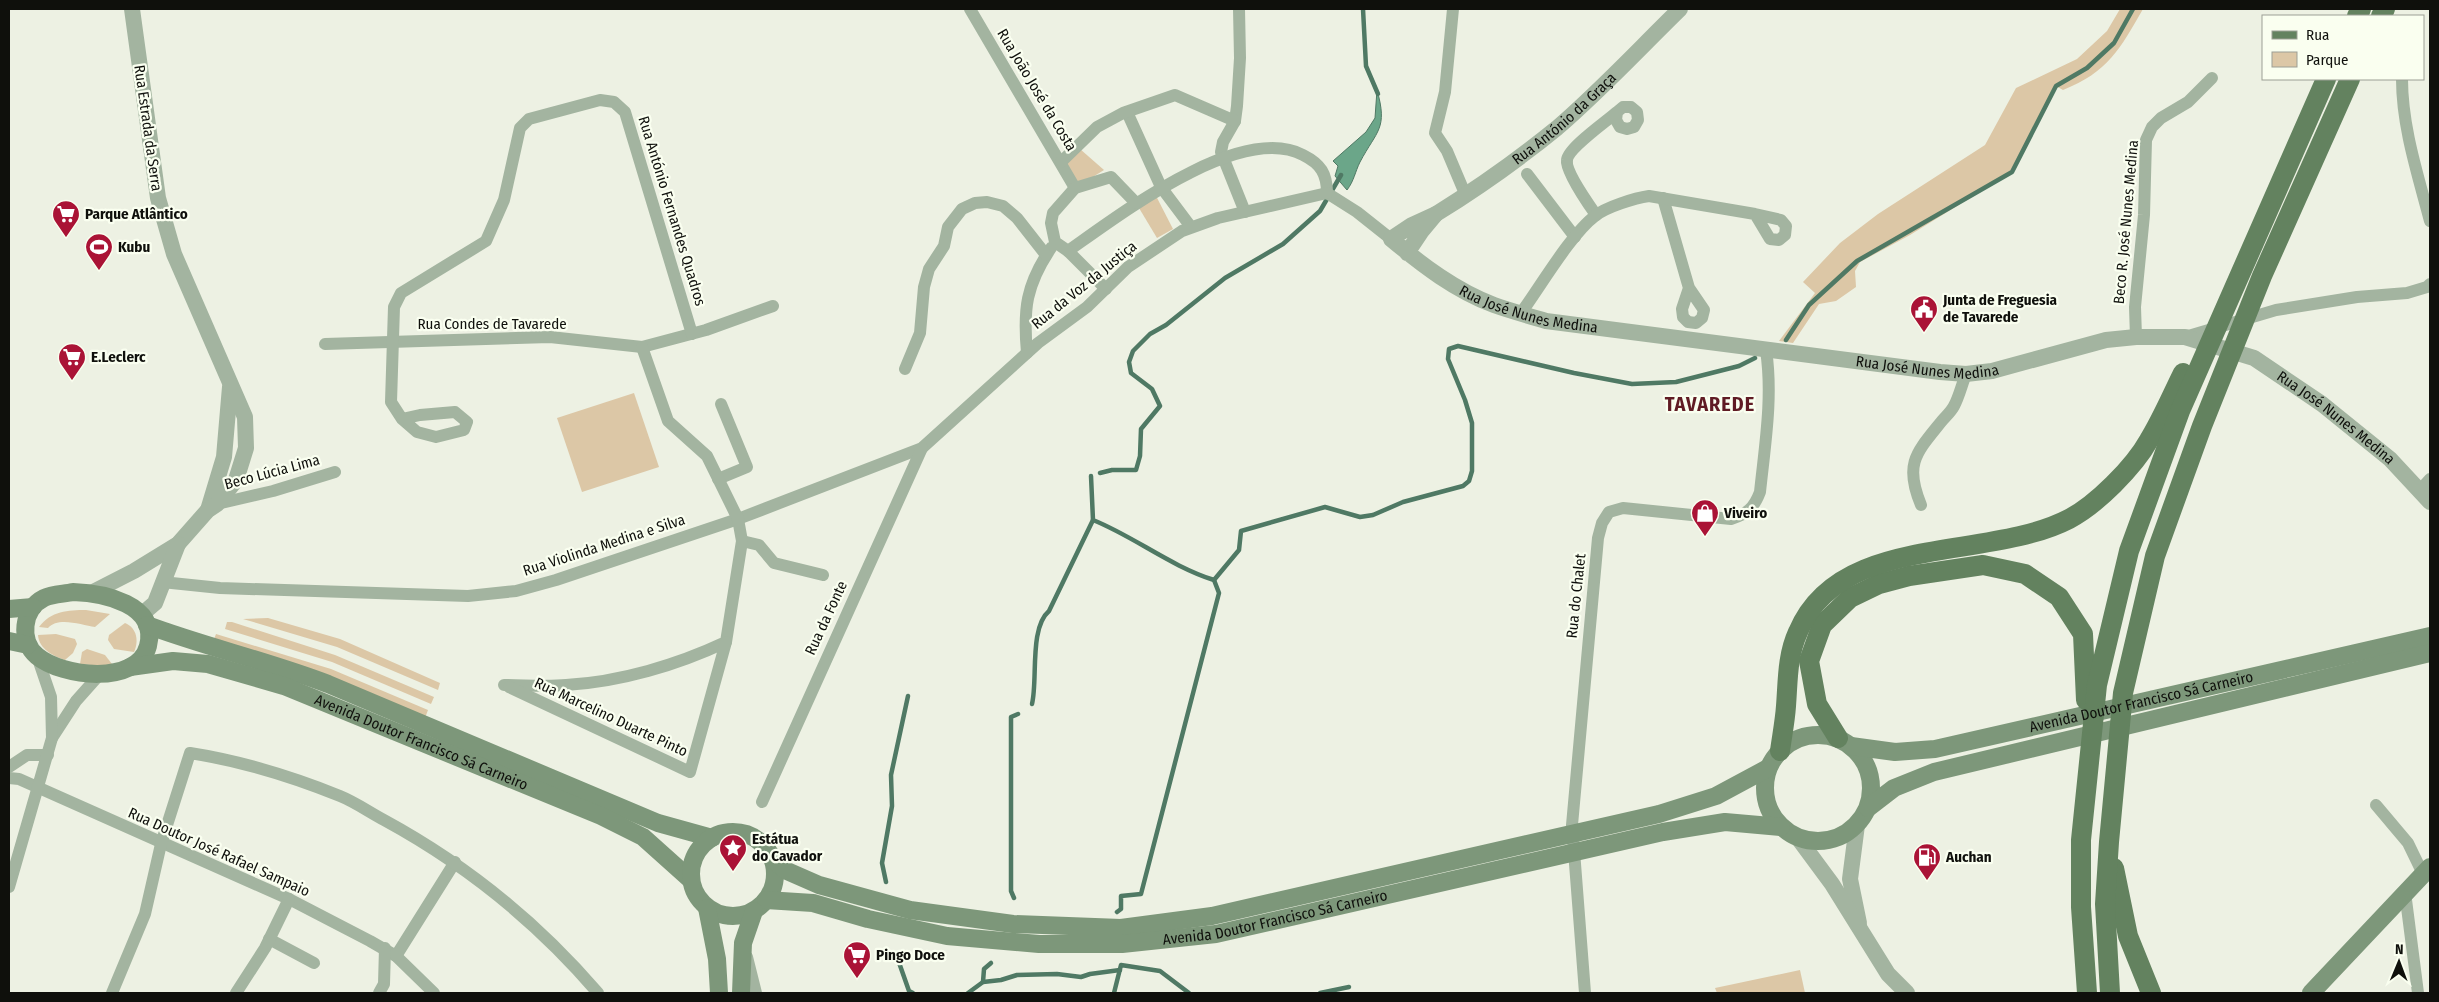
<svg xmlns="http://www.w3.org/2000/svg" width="2439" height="1002" viewBox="0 0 2439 1002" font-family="'Fira Sans Condensed',sans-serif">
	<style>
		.green { fill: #dcc7a6 }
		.water { fill: #6ba689; stroke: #4f7964 }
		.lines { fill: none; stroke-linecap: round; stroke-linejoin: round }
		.stream { stroke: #4f7964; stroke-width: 4.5 }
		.minor { stroke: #a3b4a0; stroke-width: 12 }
		.tertiary { stroke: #a3b4a0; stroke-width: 16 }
		.secondary { stroke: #7d977a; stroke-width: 18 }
		.primary { stroke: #63825f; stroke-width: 20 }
		.labels { text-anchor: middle; stroke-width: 4.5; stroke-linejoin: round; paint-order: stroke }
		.street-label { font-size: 15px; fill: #0f100c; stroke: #fafff0 }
		.poi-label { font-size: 15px; font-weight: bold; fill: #0f100c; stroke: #fafff0; text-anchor: start }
		.district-label { font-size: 20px; font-weight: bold; letter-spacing: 1px; fill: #601b24; stroke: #fafff0 }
	</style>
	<rect width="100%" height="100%" fill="#edf1e3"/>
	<!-- green -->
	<g class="green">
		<path d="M 2120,9 L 2143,9 C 2120,49 2108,72 2063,90 L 2056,86 L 2012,172 L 1910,235 L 1860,262 L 1855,271 L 1856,287 L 1836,301 L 1819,304 L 1793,343 L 1779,341 L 1815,293 L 1803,282 L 1840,243 L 1878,214 L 1985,145 L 2016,88 L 2077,59 L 2107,31 Z"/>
		<path d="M 1080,149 L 1104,170 L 1075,188 L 1061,162 Z"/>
		<path d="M 1154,192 L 1173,229 L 1157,238 L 1136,203 Z"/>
		<path d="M 634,393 L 659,467 L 582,492 L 557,418 Z"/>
		<path d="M 86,610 L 110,614 L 95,627 C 82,625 58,616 48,628 L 39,627 C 51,611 68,610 86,610 Z"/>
		<path d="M 268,618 L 340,639 L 440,683 L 438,690 L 337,647 L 243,619 Z"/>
		<path d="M 227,622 L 232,622 L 335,655 L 434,697 L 431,704 L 332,662 L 225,629 Z"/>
		<path d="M 125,623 C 137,628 139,641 134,652 L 114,649 L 108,640 L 109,635 Z"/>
		<path d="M 56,634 L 75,639 L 77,644 L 73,653 L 65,660 C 53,656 39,649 38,635 Z"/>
		<path d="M 216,634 L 331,669 L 428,710 L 425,718 L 213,642 Z"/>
		<path d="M 87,649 L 105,655 L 112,664 L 103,666 L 80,664 L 82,652 Z"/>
		<path d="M 1800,970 L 1805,993 L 1717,993 L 1715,988 Z"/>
	</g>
	<!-- water -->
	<path class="water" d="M 1377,90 C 1388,129 1377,130 1360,162 C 1355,172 1354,181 1347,190 L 1335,176 L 1338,166 L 1333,161 L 1366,132 L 1375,118 Z"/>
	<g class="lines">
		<!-- stream -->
		<g class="stream">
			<path d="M 1363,9 L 1366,66 L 1378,94"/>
			<path d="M 1786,340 L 1809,305 L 1857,261 L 2012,172 L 2056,86 L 2087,68 L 2114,43 L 2133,9"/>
			<path d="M 1100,473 L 1112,470 L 1136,470 L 1140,456 L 1141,429 L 1160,406 L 1152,389 L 1131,373 L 1129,362 L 1133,351 L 1150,334 L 1166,325 L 1225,278 L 1283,244 L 1320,211 L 1341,175"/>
			<path d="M 1091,476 L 1093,520 C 1135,537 1170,566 1214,580 L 1219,593 L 1141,894 L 1121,896 L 1121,909 L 1117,912"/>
			<path d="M 1214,580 L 1239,550 L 1241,531 L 1325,507 L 1360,517 L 1373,515 L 1403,502 L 1463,486 L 1469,481 L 1472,471 L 1472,423 L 1465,400 L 1448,359 L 1449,349 L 1458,346 L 1574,373 L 1632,384 L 1676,382 L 1739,366 L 1755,358"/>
			<path d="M 1032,704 C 1038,680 1029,628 1049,611 L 1093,520"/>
			<path d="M 886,882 L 882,863 L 892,806 L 891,775 L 908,696"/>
			<path d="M 1014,898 L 1011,891 L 1011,717 L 1018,714"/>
			<path d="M 896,954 L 909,991 L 913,993"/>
			<path d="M 983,982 L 984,969 L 991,963"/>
			<path d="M 968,993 L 983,982 L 1001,980 L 1017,975 L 1057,974 L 1081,977 L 1090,974 L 1120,970"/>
			<path d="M 1114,993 L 1121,965 L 1160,971 L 1189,993"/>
			<path d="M 1320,993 L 1349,987"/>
		</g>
		<!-- minor -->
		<g class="minor">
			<path d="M 970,9 L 1075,188"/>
			<path d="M 1239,9 L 1240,58 L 1237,106 L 1235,121 L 1223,142 L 1221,152 L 1245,212"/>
			<path d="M 1453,9 L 1445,92 L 1435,133 L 1447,151 L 1466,196"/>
			<path d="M 2402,79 C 2402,127 2418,175 2430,221"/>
			<path d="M 1127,112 L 1161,187 L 1191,227"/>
			<path d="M 1061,162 L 1097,127 L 1123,113 L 1175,95 L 1235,121"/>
			<path d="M 1527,174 L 1575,237"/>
			<path d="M 1327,193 L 1357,212 L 1391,239"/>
			<path d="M 1663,198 L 1689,288 L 1704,310 L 1702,318 L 1696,323 L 1688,322 L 1683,317 L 1682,309 L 1689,288"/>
			<path d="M 1596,215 C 1589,205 1565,171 1567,160 C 1568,148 1607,121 1617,112 L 1623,107 L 1631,107 L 1637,112 L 1638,120 L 1634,127 L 1627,129 L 1620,127 L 1616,120 L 1617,112"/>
			<path d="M 1068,251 C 1118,216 1240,122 1303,155 C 1321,164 1327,174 1327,193"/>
			<path d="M 1106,289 L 1068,251 L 1055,242 L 1051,223 L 1053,213 L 1075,188 L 1111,177 L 1136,203"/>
			<path d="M 1521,313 C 1540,287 1571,234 1595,216 C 1606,207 1635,198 1649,196 L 1755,214 L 1781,220 L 1786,226 L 1785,235 L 1779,240 L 1770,239 L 1755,214"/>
			<path d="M 2136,337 L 2135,307 L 2144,215 L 2146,140 L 2152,127 L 2161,118 L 2188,102 L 2212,78"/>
			<path d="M 2185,337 L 2276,310 L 2357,297 L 2407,293 L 2427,287 L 2430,284"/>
			<path d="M 325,344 L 550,337 L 642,347 L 706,330 L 773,306"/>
			<path d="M 1027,353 C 1023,309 1026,285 1051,248"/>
			<path d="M 905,369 L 920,333 L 924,287 L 929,269 L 944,246 L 948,227 L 962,209 L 975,203 L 987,202 L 1003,206 L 1017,218 L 1046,255"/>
			<path d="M 402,419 L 420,415 L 455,412 L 467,422 L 464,430 L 436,437 L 417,432 L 402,419 L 391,402 L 394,307 L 401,293 L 486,241 L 504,200 L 520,128 L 529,119 L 600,100 L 614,102 L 625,112 L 692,334"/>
			<path d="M 718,479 L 747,467 L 721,404"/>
			<path d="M 2420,490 L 2430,479"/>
			<path d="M 217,504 L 273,491 L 335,472"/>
			<path d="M 1921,505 C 1904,464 1916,453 1941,422 C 1945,417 1951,412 1954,406 C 1959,397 1962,384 1966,374"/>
			<path d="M 742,541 L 759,545 L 774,563 L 823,575"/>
			<path d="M 162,582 L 220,588 L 468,596 L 516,591 L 556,580 L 738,519 L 922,448 L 1038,343 L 1087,307 L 1128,267 L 1182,231 L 1218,218 L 1327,193"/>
			<path d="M 504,685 C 525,685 546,687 566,685 C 620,682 677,665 726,642 L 742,541 L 738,519 L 707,456 L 668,421 L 642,347"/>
			<path d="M 509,687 L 690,772 L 726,642"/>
			<path d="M 52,738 L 76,701 L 100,674"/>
			<path d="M 9,767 L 27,755 L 48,755"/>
			<path d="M 9,778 L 19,779 L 289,899 L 370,941 L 396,956 L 434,993"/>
			<path d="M 762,802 L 922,448"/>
			<path d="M 2376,805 L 2408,843 L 2423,874"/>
			<path d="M 9,887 L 52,738 L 51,697 L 37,656"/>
			<path d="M 2405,892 L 2418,993"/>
			<path d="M 269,939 L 314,963"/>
			<path d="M 396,956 L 455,862"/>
			<path d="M 747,957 L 756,993"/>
			<path d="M 112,993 L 145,914 L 161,844 L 190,753 C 241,761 293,777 340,796 C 355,802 369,812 384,820 C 465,864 538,923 598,993"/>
			<path d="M 236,993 L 265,948 L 289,899"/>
			<path d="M 379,993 L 384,984 L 385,948"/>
			<path d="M 1585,993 L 1572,825 L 1598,538 L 1602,523 L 1609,512 L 1623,508 L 1731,519 C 1747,514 1754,508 1760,492 C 1765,444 1773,397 1766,350"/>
		</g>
		<!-- tertiary -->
		<g class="tertiary">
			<path id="s1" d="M 1436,214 C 1478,188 1519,159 1557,128 C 1600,91 1639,49 1680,9"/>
			<path id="s2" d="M 1407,253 L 1421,232 L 1436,214 L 1412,225 L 1391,239 C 1422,265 1456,291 1494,305 C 1511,311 1529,316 1546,321 L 1940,372 L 1966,374 L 1992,371 L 2106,340 L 2136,337 L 2185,337 L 2254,358 L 2322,404 L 2390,459 L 2430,502"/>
			<path d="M 208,510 L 224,457 L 230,387"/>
			<path d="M 91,593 L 134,571 L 178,544 L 208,510 L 217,504 L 236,480 L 246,448 L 245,417 L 174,254 L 158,198 L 132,9"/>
			<path d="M 141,615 L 155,603 L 178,544"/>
			<path d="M 1857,825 L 1850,879 L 1859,923"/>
			<path d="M 1798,838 L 1832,884 L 1888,974 L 1907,993"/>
		</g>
		<!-- secondary -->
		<g class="secondary">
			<path d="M 73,592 C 103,593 159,604 148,646 C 137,686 62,677 37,656 C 19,641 22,609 44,598 C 52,594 64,594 73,592 Z"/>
			<path d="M 9,609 L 33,607"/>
			<path d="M 147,625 C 206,647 268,661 328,684 L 658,823 L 712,838"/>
			<path d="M 9,641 L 28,645"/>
			<path id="s3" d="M 130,667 L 173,661 L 208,664 L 284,686 L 601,816 L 643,837 L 691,880"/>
			<circle cx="1818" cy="788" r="53"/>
			<path id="s4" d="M 1851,746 L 1895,752 L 1935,749 L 2430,636"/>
			<path d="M 1868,808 L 1894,788 L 1934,772 L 2430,653"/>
			<circle cx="733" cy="874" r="42"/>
			<path d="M 772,859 L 787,871 L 819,885 L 910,910 L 1013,924 L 1121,928 L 1212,916 L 1659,814 L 1716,796 L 1768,768"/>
			<path id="s5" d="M 766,900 L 813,903 L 868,919 L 947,936 L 1039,944 L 1122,944 L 1216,934 L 1663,832 L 1725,822 L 1781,827"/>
			<path d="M 707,908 L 717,959 L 719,993"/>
			<path d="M 741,993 L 743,943 L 754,911"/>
			<path d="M 2311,993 L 2430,867"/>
		</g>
		<!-- primary -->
		<g class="primary">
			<path d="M 2357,16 L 2361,9"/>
			<path d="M 2381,16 L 2385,9"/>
			<path d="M 1838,738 L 1817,704 L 1809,661 L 1822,625 L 1850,598 L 1879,584 L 1909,576 L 1983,565 L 2025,574 L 2059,597 L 2083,634 L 2086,700"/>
			<path d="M 1780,751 C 1782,736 1785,721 1786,706 C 1788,681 1787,656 1798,632 C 1840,532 1986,562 2069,519 C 2096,505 2134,467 2149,440 C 2162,419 2172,395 2183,373"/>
			<path d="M 2114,868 L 2128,936 L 2151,993"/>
			<path d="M 2087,993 L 2081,907 L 2081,840 L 2097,685 L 2129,551 L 2180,411 L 2326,79"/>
			<path d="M 2110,993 L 2105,904 L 2109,842 L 2123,693 L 2155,556 L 2202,426 L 2262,276 L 2350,79"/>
		</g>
	</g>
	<!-- icons -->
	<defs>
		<g id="supermarket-pin" transform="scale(1.4375)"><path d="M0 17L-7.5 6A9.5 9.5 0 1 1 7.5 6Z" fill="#aa1336" stroke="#fafff0"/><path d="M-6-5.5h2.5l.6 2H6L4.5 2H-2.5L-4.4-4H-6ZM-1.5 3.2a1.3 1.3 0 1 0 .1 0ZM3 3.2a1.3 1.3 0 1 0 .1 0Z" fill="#fff"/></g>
		<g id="stadium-pin" transform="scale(1.4375)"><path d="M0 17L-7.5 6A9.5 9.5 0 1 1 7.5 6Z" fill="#aa1336" stroke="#fafff0"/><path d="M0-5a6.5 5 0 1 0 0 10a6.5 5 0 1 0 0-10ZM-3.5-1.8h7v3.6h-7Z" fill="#fff"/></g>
		<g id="civic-pin" transform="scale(1.4375)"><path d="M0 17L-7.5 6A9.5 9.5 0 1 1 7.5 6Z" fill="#aa1336" stroke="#fafff0"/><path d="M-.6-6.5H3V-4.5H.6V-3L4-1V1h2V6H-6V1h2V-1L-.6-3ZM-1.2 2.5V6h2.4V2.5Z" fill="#fff"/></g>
		<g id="shop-pin" transform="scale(1.4375)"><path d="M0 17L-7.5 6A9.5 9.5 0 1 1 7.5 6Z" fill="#aa1336" stroke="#fafff0"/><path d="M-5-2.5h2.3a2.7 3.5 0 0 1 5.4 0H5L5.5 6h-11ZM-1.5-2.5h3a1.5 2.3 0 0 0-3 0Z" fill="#fff"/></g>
		<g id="sight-pin" transform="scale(1.4375)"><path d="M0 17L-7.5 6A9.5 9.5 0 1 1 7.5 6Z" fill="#aa1336" stroke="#fafff0"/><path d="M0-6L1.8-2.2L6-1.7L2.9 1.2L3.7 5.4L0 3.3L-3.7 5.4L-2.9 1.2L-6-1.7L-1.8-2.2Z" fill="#fff"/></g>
		<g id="fuel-pin" transform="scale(1.4375)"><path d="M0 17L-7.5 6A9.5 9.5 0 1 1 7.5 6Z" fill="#aa1336" stroke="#fafff0"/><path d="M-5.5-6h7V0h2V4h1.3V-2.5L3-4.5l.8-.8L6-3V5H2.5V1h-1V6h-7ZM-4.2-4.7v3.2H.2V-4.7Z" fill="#fff"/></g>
	</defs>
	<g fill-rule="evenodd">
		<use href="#supermarket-pin" x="66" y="214"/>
		<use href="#stadium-pin" x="99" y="247"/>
		<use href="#civic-pin" x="1924" y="309"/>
		<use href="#supermarket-pin" x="72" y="357"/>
		<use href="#shop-pin" x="1705" y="513"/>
		<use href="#sight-pin" x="733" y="848"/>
		<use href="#fuel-pin" x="1927" y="857"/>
		<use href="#supermarket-pin" x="857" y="955"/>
	</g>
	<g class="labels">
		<!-- street labels -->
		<g class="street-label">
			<text transform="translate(1037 90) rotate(59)" y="5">Rua João José da Costa</text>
			<text dy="5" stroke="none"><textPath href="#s1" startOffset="160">Rua António da Graça</textPath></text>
			<text transform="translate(148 128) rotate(82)" y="5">Rua Estrada da Serra</text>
			<text transform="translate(672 211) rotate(73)" y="5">Rua António Fernandes Quadros</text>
			<text transform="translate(2126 222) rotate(-85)" y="5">Beco R. José Nunes Medina</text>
			<text transform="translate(1084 285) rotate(-39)" y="5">Rua da Voz da Justiça</text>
			<text dy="5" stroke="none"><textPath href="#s2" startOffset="258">Rua José Nunes Medina</textPath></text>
			<text x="492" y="329">Rua Condes de Tavarede</text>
			<text dy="5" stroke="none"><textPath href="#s2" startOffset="662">Rua José Nunes Medina</textPath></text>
			<text dy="5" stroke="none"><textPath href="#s2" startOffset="1098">Rua José Nunes Medina</textPath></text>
			<text transform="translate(272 472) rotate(-15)" y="5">Beco Lúcia Lima</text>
			<text transform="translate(604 545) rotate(-18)" y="5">Rua Violinda Medina e Silva</text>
			<text transform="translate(1576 596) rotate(-84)" y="5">Rua do Chalet</text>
			<text transform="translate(826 618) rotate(-65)" y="5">Rua da Fonte</text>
			<text dy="5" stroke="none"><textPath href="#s4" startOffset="296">Avenida Doutor Francisco Sá Carneiro</textPath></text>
			<text transform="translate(611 717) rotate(25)" y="5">Rua Marcelino Duarte Pinto</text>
			<text dy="5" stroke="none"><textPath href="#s3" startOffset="306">Avenida Doutor Francisco Sá Carneiro</textPath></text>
			<text transform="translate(219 852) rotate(24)" y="5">Rua Doutor José Rafael Sampaio</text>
			<text dy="5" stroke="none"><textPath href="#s5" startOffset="516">Avenida Doutor Francisco Sá Carneiro</textPath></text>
		</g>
		<!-- poi labels -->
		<g class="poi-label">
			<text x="85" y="219">Parque Atlântico</text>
			<text x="118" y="252">Kubu</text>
			<text x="1943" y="305">Junta de Freguesia<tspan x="1943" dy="17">de Tavarede</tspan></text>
			<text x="91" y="362">E.Leclerc</text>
			<text x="1724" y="518">Viveiro</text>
			<text x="752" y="844">Estátua<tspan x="752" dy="17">do Cavador</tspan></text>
			<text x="1946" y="862">Auchan</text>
			<text x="876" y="960">Pingo Doce</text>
		</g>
		<!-- district labels -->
		<g class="district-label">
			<text x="1710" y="411">TAVAREDE</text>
		</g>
	</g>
	<!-- border -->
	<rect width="2439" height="1002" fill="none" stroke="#0f100c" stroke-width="20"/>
	<!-- legend -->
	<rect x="2262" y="15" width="162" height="65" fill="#fafff0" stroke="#9c9f95"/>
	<rect x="2272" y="31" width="25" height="8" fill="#63825f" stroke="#9c9f95"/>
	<text x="2306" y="40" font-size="15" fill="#0f100c">Rua</text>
	<rect x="2272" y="52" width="25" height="15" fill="#dcc7a6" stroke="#9c9f95"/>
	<text x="2306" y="65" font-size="15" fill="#0f100c">Parque</text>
	<!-- north arrow -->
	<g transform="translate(2399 962) rotate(1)" stroke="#fafff0" stroke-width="4" paint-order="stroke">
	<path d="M0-4L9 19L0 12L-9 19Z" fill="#0f100c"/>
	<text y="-8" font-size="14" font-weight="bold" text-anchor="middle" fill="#0f100c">N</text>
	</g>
</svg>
